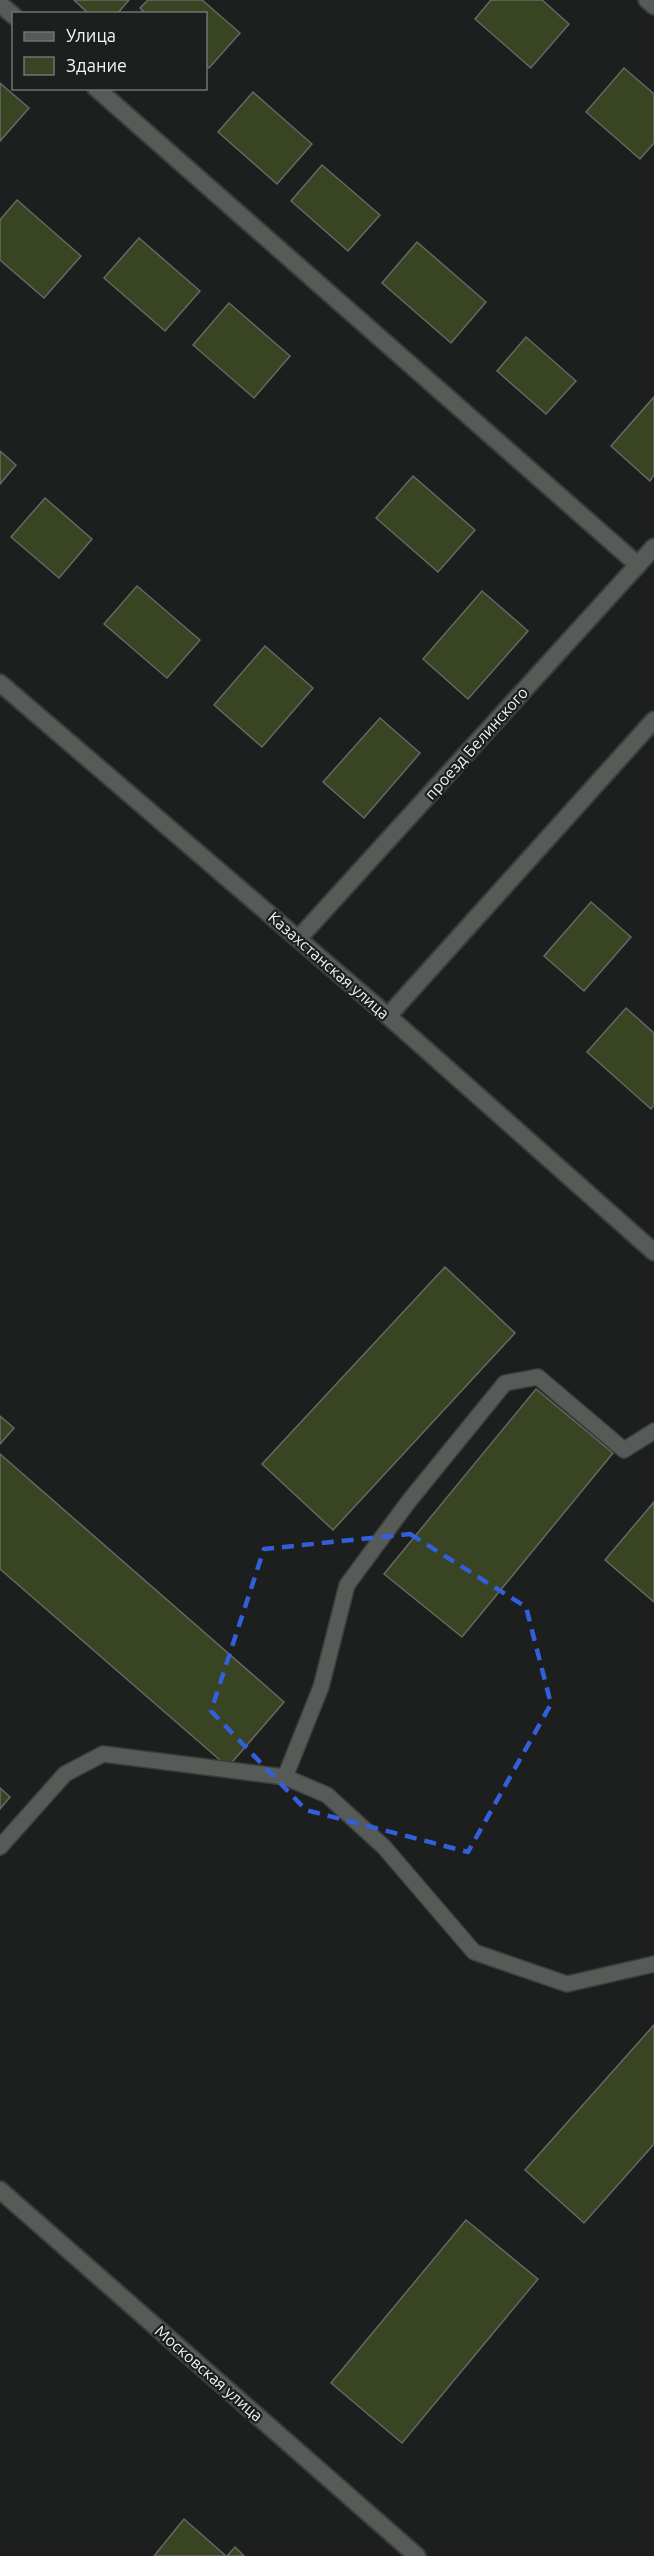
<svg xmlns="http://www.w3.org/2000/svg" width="654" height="2556" viewBox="0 0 654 2556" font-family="Ubuntu,sans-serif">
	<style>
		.building { fill: #384422; stroke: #676865; stroke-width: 1.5 }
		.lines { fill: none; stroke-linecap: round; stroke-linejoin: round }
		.service-casing { stroke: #3b3d3b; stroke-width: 18 }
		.minor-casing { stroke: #3b3d3b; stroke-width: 20 }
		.service { stroke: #575b58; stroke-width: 15 }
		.minor { stroke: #575b58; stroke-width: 16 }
		.marked { fill: none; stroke: #325fdb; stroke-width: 4.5; stroke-dasharray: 12 8; stroke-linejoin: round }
		.labels { text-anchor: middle; stroke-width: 4.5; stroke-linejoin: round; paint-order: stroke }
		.street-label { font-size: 16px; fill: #f2f4f2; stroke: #1c1f1d }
	</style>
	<rect width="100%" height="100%" fill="#1c1f1d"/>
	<!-- building -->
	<g class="building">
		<path d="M 74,0 L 129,0 L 117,14 L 89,14 Z"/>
		<path d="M 148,0 L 202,0 L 240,33 L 209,68 L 206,65 L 206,14 L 146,14 L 140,8 Z"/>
		<path d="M 491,0 L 542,0 L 569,24 L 531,68 L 475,19 Z"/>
		<path d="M 624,68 L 654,94 L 654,143 L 640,159 L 586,112 Z"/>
		<path d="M 0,83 L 29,108 L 0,141 Z"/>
		<path d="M 253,92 L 312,144 L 277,184 L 218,132 Z"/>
		<path d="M 322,165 L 380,215 L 348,251 L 291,201 Z"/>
		<path d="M 17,200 L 81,256 L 44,298 L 0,260 L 0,220 Z"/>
		<path d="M 139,238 L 200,291 L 165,331 L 104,278 Z"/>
		<path d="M 417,242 L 486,302 L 451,343 L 382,283 Z"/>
		<path d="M 229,303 L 290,356 L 254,398 L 193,345 Z"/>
		<path d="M 526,337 L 576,381 L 546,414 L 497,371 Z"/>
		<path d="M 654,397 L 654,475 L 650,481 L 611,446 Z"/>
		<path d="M 0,451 L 16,465 L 0,484 Z"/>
		<path d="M 413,476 L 475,530 L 438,572 L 376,518 Z"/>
		<path d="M 45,498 L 92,539 L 59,578 L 11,537 Z"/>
		<path d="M 137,586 L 200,640 L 167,678 L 104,624 Z"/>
		<path d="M 482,591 L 528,631 L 468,699 L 423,659 Z"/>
		<path d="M 265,646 L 313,688 L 262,747 L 214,705 Z"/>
		<path d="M 380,718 L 420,753 L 364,818 L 323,782 Z"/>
		<path d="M 591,902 L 631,937 L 584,991 L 544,956 Z"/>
		<path d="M 626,1008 L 654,1033 L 654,1105 L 651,1109 L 587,1052 Z"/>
		<path d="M 445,1267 L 515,1333 L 333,1530 L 262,1464 Z"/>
		<path d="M 536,1389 L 613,1453 L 462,1637 L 384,1574 Z"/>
		<path d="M 0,1416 L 14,1428 L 0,1444 Z"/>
		<path d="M 0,1454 L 284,1702 L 228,1767 L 0,1569 Z"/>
		<path d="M 654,1502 L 654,1602 L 605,1560 Z"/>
		<path d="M 0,1788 L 10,1797 L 0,1809 Z"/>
		<path d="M 654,2025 L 654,2144 L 584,2223 L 525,2170 Z"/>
		<path d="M 466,2220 L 538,2279 L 402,2443 L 331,2383 Z"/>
		<path d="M 184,2519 L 226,2556 L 154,2556 Z"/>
		<path d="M 235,2547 L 244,2556 L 227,2556 Z"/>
	</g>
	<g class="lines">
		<!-- service casing -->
		<g class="service-casing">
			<g id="service">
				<path d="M 285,1777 L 321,1687 L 347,1585 L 409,1501 L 505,1383 L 538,1377 L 624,1450 L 654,1431"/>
				<path d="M 0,1847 L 65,1774 L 103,1754 L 285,1777 L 327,1795 L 384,1847 L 474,1952 L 567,1984 L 654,1964"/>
			</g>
		</g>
		<!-- minor casing -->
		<g class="minor-casing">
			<g id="minor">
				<path d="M 647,0 L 654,6"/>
				<path d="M 0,4 L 14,16"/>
				<path d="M 96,88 L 638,565"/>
				<path d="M 0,683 L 388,1016 L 654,1252"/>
				<path d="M 299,938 L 654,547"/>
				<path d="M 388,1016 L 654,720"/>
				<path d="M 0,2190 L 417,2556"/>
			</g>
		</g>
		<!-- service -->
		<use href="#service" class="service"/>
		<!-- minor -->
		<use href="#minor" class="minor"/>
	</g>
	<!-- marked area -->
	<path class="marked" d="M 410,1534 L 526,1607 L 551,1704 L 468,1852 L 306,1810 L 211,1711 L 264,1549 Z"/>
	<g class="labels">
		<!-- street labels -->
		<g class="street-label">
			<text transform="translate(476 743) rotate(-48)" y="6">проезд Белинского</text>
			<text transform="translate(329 965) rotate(41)" y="6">Казахстанская улица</text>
			<text transform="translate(209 2373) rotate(41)" y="6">Московская улица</text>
		</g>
	</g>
	<!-- legend -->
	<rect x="12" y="12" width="195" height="78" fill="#1c1f1d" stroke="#727472" stroke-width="1.5"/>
	<rect x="24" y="32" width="30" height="9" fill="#575b58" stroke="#727472" stroke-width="1.5"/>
	<text x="66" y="42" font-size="18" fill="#f2f4f2">Улица</text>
	<rect x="24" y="57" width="30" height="18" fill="#384422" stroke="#727472" stroke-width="1.5"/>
	<text x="66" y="72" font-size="18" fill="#f2f4f2">Здание</text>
</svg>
